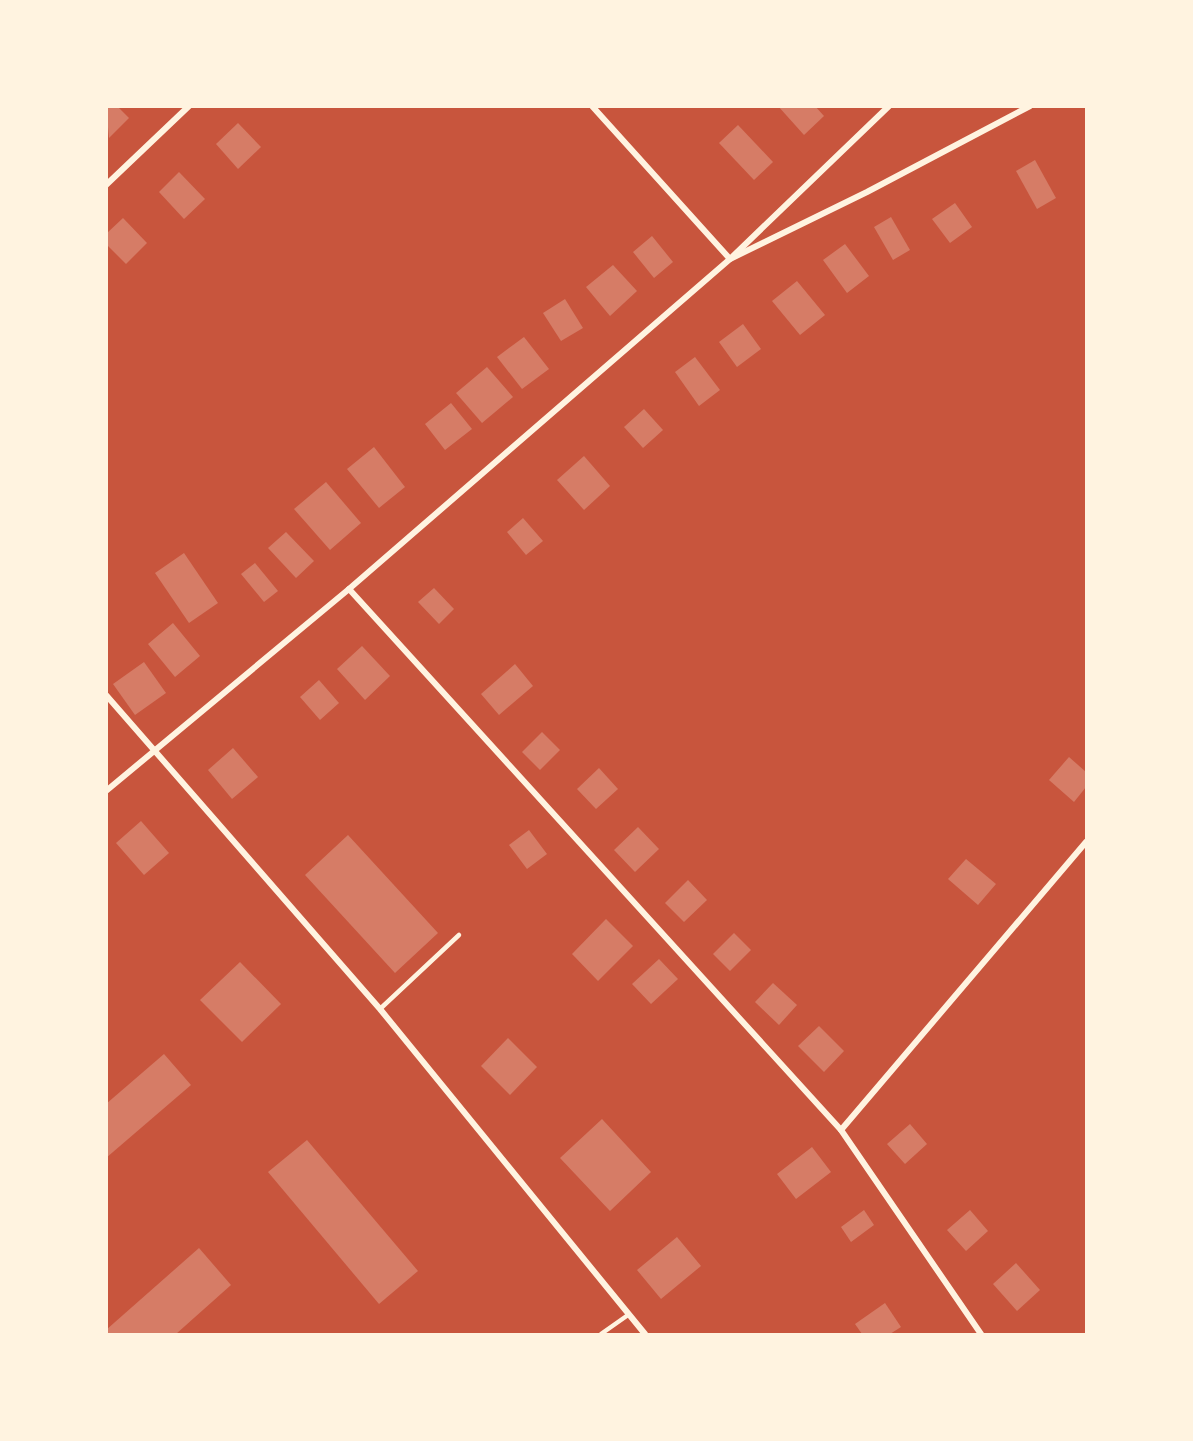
<svg xmlns="http://www.w3.org/2000/svg" width="1193" height="1441" viewBox="0 0 1193 1441" font-family="'Golos Text',sans-serif">
	<style>
		.building { fill: #d67c66 }
		.lines { fill: none; stroke-linecap: round; stroke-linejoin: round }
		.service { stroke: #fff3e0; stroke-width: 4.5 }
		.minor { stroke: #fff3e0; stroke-width: 6 }
	</style>
	<rect width="100%" height="100%" fill="#c8553d"/>
	<!-- building -->
	<g class="building">
		<path d="M 106,106 L 117,106 L 129,118 L 109,138 Z"/>
		<path d="M 778,106 L 815,106 L 824,116 L 804,135 Z"/>
		<path d="M 238,123 L 261,147 L 238,169 L 216,144 Z"/>
		<path d="M 738,125 L 773,162 L 754,180 L 719,143 Z"/>
		<path d="M 1035,160 L 1056,198 L 1037,209 L 1016,171 Z"/>
		<path d="M 179,172 L 205,199 L 184,219 L 159,192 Z"/>
		<path d="M 955,203 L 972,227 L 950,243 L 932,219 Z"/>
		<path d="M 891,217 L 910,250 L 893,260 L 874,227 Z"/>
		<path d="M 123,218 L 147,243 L 126,264 L 106,244 L 106,234 Z"/>
		<path d="M 652,236 L 673,262 L 654,278 L 633,252 Z"/>
		<path d="M 845,244 L 869,276 L 847,293 L 823,260 Z"/>
		<path d="M 613,265 L 637,291 L 610,316 L 586,287 Z"/>
		<path d="M 797,281 L 825,315 L 800,335 L 772,301 Z"/>
		<path d="M 565,299 L 583,328 L 561,341 L 543,313 Z"/>
		<path d="M 743,324 L 761,349 L 737,367 L 719,342 Z"/>
		<path d="M 524,337 L 549,369 L 522,389 L 497,357 Z"/>
		<path d="M 695,357 L 720,390 L 699,406 L 675,372 Z"/>
		<path d="M 487,367 L 513,397 L 482,423 L 456,393 Z"/>
		<path d="M 451,403 L 472,429 L 445,450 L 425,424 Z"/>
		<path d="M 644,409 L 663,430 L 643,448 L 624,427 Z"/>
		<path d="M 374,447 L 405,487 L 379,508 L 347,469 Z"/>
		<path d="M 584,456 L 610,486 L 584,510 L 557,480 Z"/>
		<path d="M 326,482 L 361,523 L 330,550 L 294,509 Z"/>
		<path d="M 523,518 L 543,541 L 526,555 L 507,532 Z"/>
		<path d="M 286,532 L 314,561 L 296,578 L 268,548 Z"/>
		<path d="M 184,553 L 218,603 L 189,623 L 155,573 Z"/>
		<path d="M 255,563 L 278,591 L 264,602 L 241,574 Z"/>
		<path d="M 434,588 L 454,609 L 439,624 L 418,602 Z"/>
		<path d="M 173,623 L 200,656 L 175,677 L 148,644 Z"/>
		<path d="M 362,646 L 390,676 L 365,700 L 337,669 Z"/>
		<path d="M 144,662 L 166,693 L 135,715 L 113,684 Z"/>
		<path d="M 515,664 L 533,686 L 499,715 L 481,694 Z"/>
		<path d="M 319,680 L 339,703 L 320,720 L 300,697 Z"/>
		<path d="M 542,732 L 560,750 L 540,770 L 522,752 Z"/>
		<path d="M 233,748 L 258,777 L 232,799 L 208,770 Z"/>
		<path d="M 1069,757 L 1086,772 L 1086,787 L 1074,802 L 1049,780 Z"/>
		<path d="M 599,768 L 618,789 L 596,809 L 577,789 Z"/>
		<path d="M 141,821 L 169,853 L 144,875 L 116,843 Z"/>
		<path d="M 638,827 L 659,849 L 635,872 L 614,850 Z"/>
		<path d="M 529,830 L 547,854 L 527,869 L 509,845 Z"/>
		<path d="M 348,835 L 438,933 L 395,973 L 305,875 Z"/>
		<path d="M 966,859 L 996,884 L 978,905 L 948,879 Z"/>
		<path d="M 688,880 L 707,900 L 684,922 L 665,903 Z"/>
		<path d="M 606,919 L 633,946 L 598,981 L 572,954 Z"/>
		<path d="M 734,933 L 751,950 L 730,971 L 713,954 Z"/>
		<path d="M 659,959 L 678,979 L 651,1004 L 632,984 Z"/>
		<path d="M 240,962 L 281,1004 L 242,1042 L 200,1000 Z"/>
		<path d="M 773,983 L 797,1005 L 779,1025 L 755,1002 Z"/>
		<path d="M 819,1026 L 844,1051 L 824,1072 L 798,1046 Z"/>
		<path d="M 508,1038 L 537,1067 L 510,1095 L 481,1066 Z"/>
		<path d="M 164,1054 L 191,1085 L 106,1158 L 106,1104 Z"/>
		<path d="M 602,1119 L 651,1172 L 610,1211 L 560,1158 Z"/>
		<path d="M 910,1124 L 927,1144 L 905,1164 L 887,1144 Z"/>
		<path d="M 307,1140 L 418,1271 L 379,1304 L 268,1172 Z"/>
		<path d="M 812,1147 L 831,1172 L 796,1199 L 777,1174 Z"/>
		<path d="M 864,1210 L 874,1225 L 851,1242 L 841,1227 Z"/>
		<path d="M 970,1210 L 988,1231 L 966,1251 L 947,1230 Z"/>
		<path d="M 677,1237 L 701,1266 L 661,1299 L 637,1270 Z"/>
		<path d="M 199,1248 L 231,1285 L 176,1334 L 106,1334 L 106,1330 Z"/>
		<path d="M 1016,1263 L 1040,1290 L 1017,1311 L 993,1284 Z"/>
		<path d="M 885,1303 L 901,1327 L 890,1334 L 862,1334 L 855,1324 Z"/>
	</g>
	<g class="lines">
		<!-- service -->
		<g class="service">
			<path d="M 380,1009 L 459,935"/>
			<path d="M 601,1334 L 628,1315"/>
		</g>
		<!-- minor -->
		<g class="minor">
			<path d="M 592,106 L 730,259 L 889,106"/>
			<path d="M 106,185 L 189,106"/>
			<path d="M 349,589 L 841,1130 L 981,1334"/>
			<path d="M 106,695 L 380,1009 L 645,1334"/>
			<path d="M 106,791 L 349,589 L 730,259 L 867,192 L 1030,106"/>
			<path d="M 841,1130 L 1086,842"/>
		</g>
	</g>
	<!-- border -->
	<rect width="1193" height="1441" fill="none" stroke="#fff3e0" stroke-width="216"/>
</svg>
